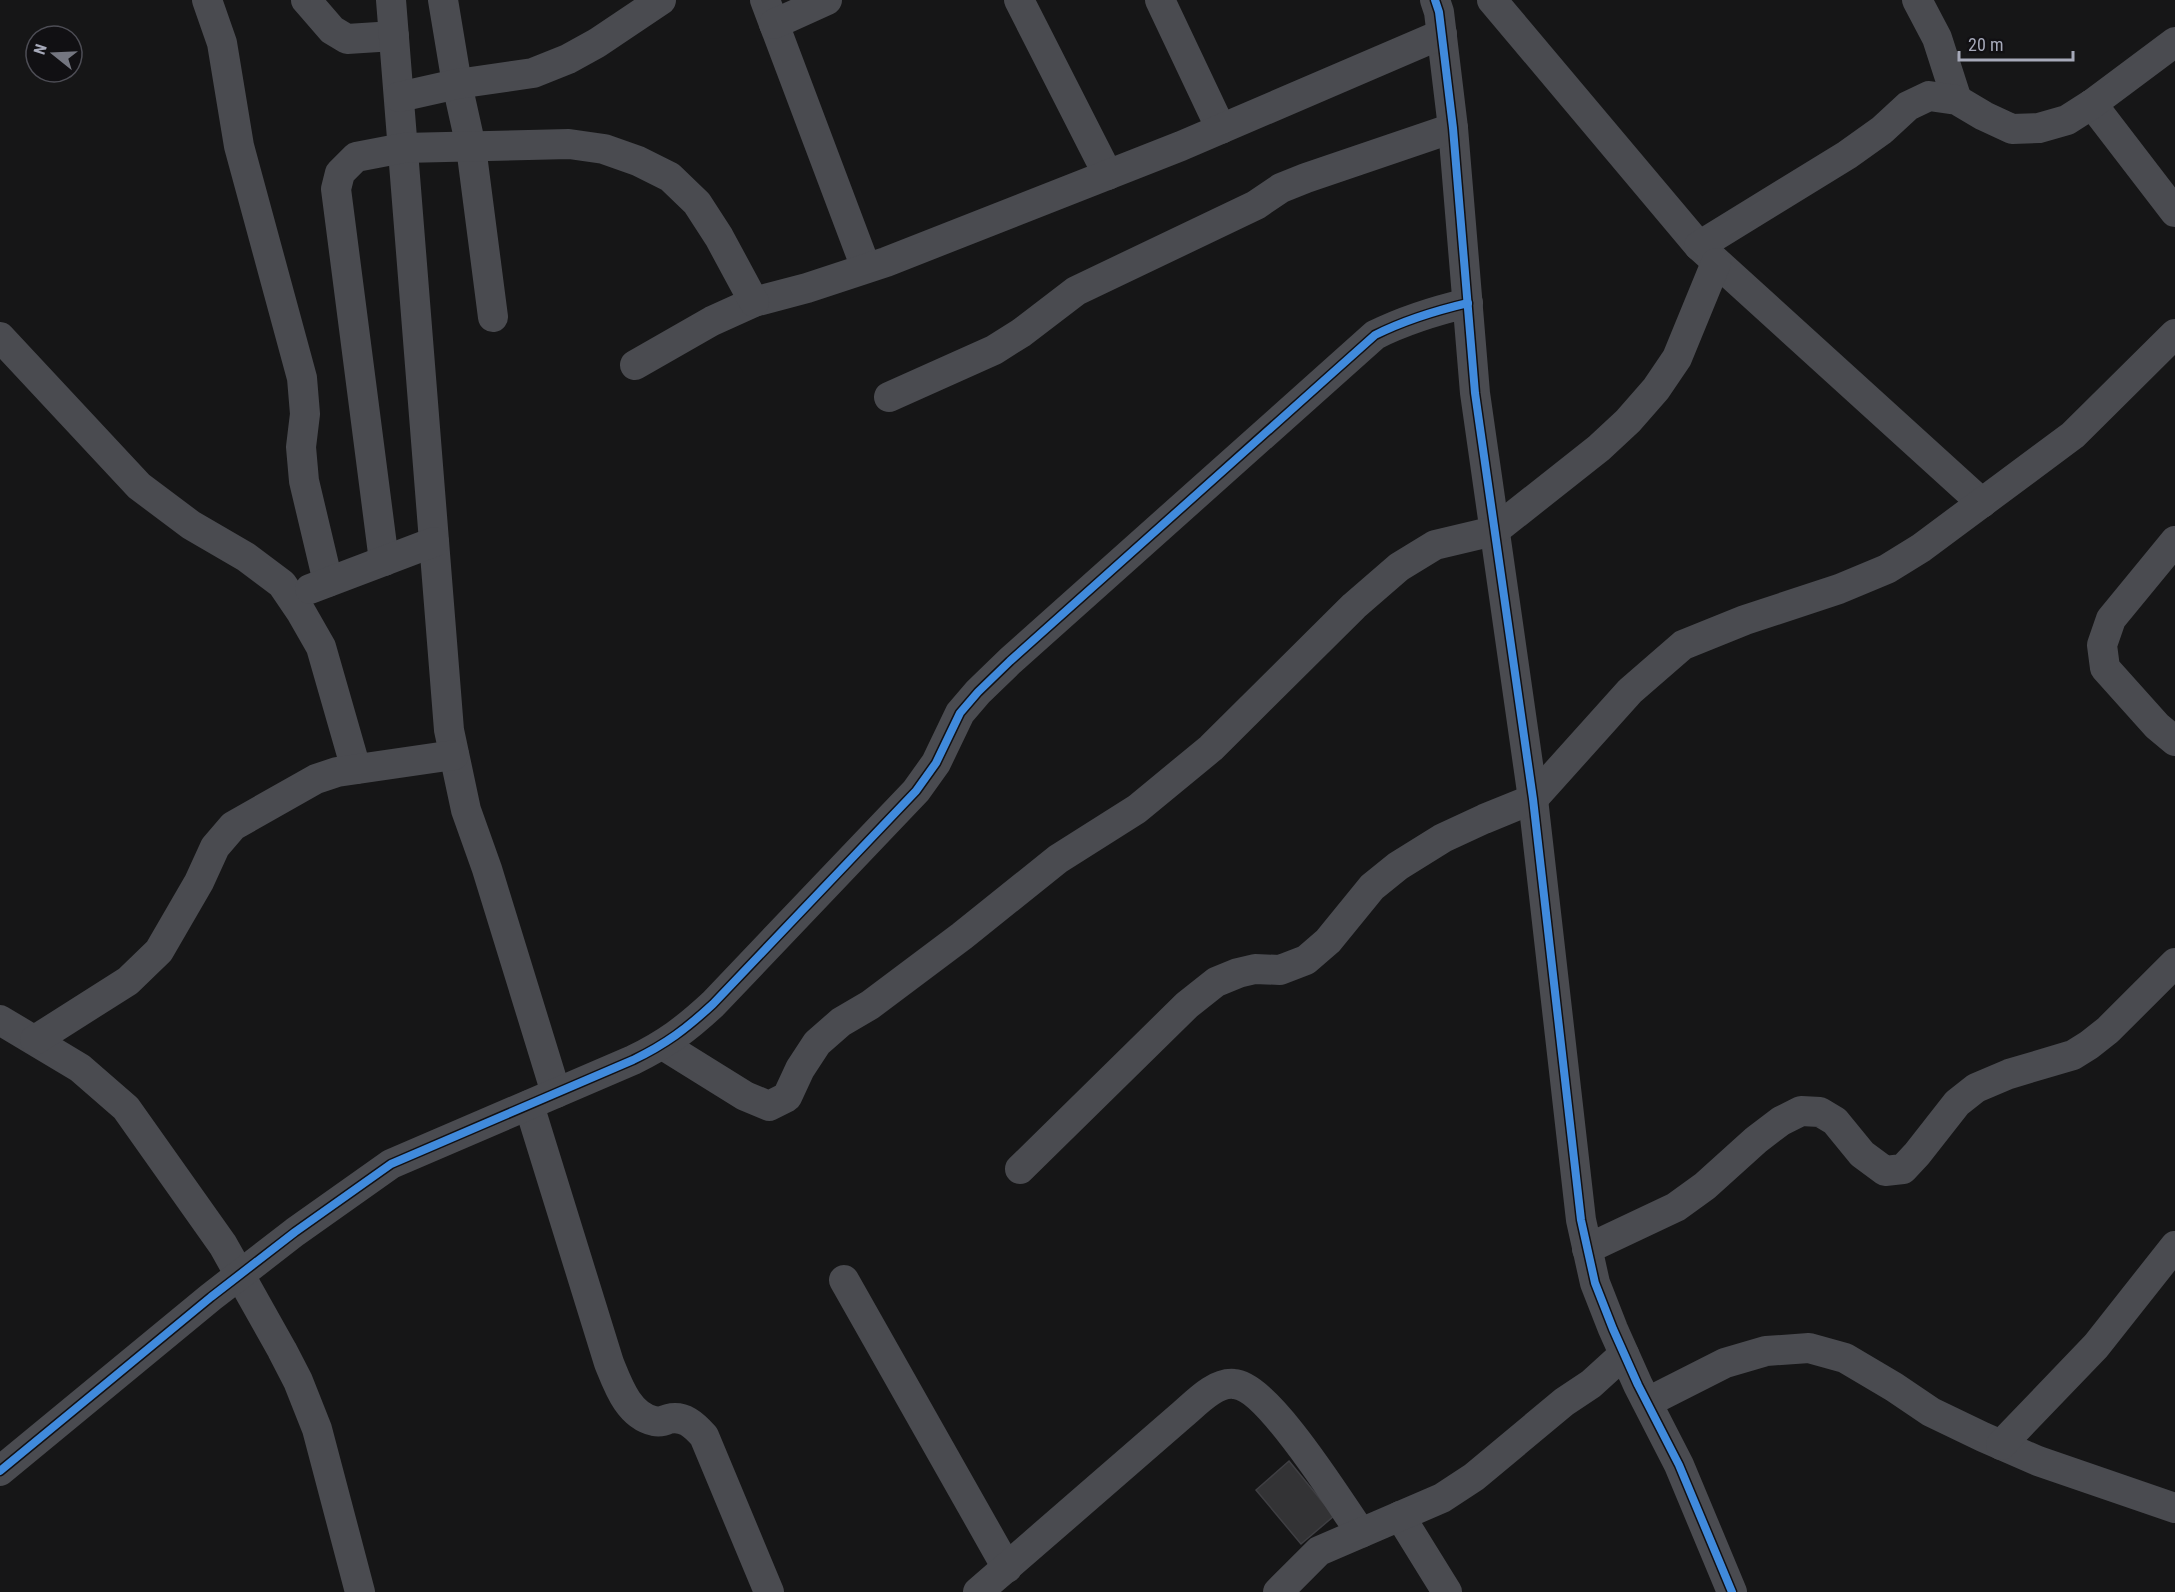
<svg xmlns="http://www.w3.org/2000/svg" width="2175" height="1592" viewBox="0 0 2175 1592" font-family="'Roboto Condensed',sans-serif">
	<style>
		.building { fill: #333335; stroke: #3f3f43; stroke-width: 1.5 }
		.lines { fill: none; stroke-linecap: round; stroke-linejoin: round }
		.street { stroke: #4a4b50; stroke-width: 30 }
		.cycleway-casing { stroke: #111013; stroke-width: 11 }
		.cycleway { stroke: #408adc; stroke-width: 8 }
	</style>
	<rect width="100%" height="100%" fill="#161617"/>
	<!-- building -->
	<path class="building" d="M 1289,1461 L 1334,1516 L 1301,1544 L 1256,1490 Z"/>
	<g class="lines">
		<!-- street -->
		<g class="street">
			<path d="M 207,0 L 222,43 L 239,146 L 302,378 L 305,414 L 301,447 L 304,481 L 328,582"/>
			<path d="M 306,0 L 332,30 L 347,39 L 394,36"/>
			<path d="M 391,0 L 449,730 L 466,810 L 487,869 L 556,1093"/>
			<path d="M 443,0 L 457,84 L 471,147 L 493,317"/>
			<path d="M 765,0 L 866,268"/>
			<path d="M 1019,0 L 1108,175"/>
			<path d="M 1160,0 L 1221,129"/>
			<path d="M 1435,0 L 1439,12 L 1453,128 L 1475,393 L 1533,799 L 1581,1220 L 1595,1283 L 1613,1329 L 1638,1385 L 1679,1465 L 1732,1592"/>
			<path d="M 1492,0 L 1699,246 L 1982,503"/>
			<path d="M 1917,0 L 1937,38 L 1957,100"/>
			<path d="M 774,24 L 827,0"/>
			<path d="M 399,97 L 457,84 L 533,73 L 568,59 L 597,43 L 661,0"/>
			<path d="M 2092,104 L 2175,212"/>
			<path d="M 1699,246 L 1847,155 L 1882,130 L 1908,106 L 1929,96 L 1957,100 L 1984,116 L 2012,129 L 2039,128 L 2067,120 L 2092,104 L 2175,42"/>
			<path d="M 0,337 L 139,486 L 191,525 L 246,557 L 282,584 L 301,612 L 321,647 L 356,769"/>
			<path d="M 635,365 L 712,321 L 754,302 L 807,288 L 886,262 L 1181,146 L 1442,34"/>
			<path d="M 889,397 L 994,350 L 1021,333 L 1076,291 L 1256,205 L 1281,188 L 1306,178 L 1453,128"/>
			<path d="M 2175,541 L 2111,619 L 2102,645 L 2105,668 L 2157,726 L 2175,741"/>
			<path d="M 384,561 L 336,189 L 340,173 L 356,157 L 403,148 L 569,144 L 604,149 L 638,161 L 670,177 L 697,203 L 719,237 L 754,302"/>
			<path d="M 310,589 L 434,542"/>
			<path d="M 0,1020 L 80,1068 L 126,1108 L 223,1245 L 282,1350 L 298,1381 L 317,1429 L 360,1592"/>
			<path d="M 35,1040 L 128,981 L 159,951 L 199,882 L 215,847 L 233,826 L 316,779 L 337,772 L 454,755"/>
			<path d="M 663,1045 L 745,1096 L 769,1106 L 787,1097 L 800,1069 L 817,1043 L 841,1022 L 870,1005 L 962,936 L 1058,859 L 1137,809 L 1211,748 L 1354,606 L 1399,567 L 1435,545 L 1494,531 L 1599,448 L 1628,421 L 1656,389 L 1677,358 L 1716,263"/>
			<path d="M 529,1105 L 609,1363 C 618,1385 628,1415 654,1421 C 659,1422 664,1421 668,1419 C 684,1415 694,1425 704,1436 L 769,1592"/>
			<path d="M 1020,1169 L 1187,1005 L 1216,982 L 1238,973 L 1255,969 L 1280,970 L 1306,960 L 1328,941 L 1372,887 L 1398,866 L 1443,838 L 1484,819 L 1533,799 L 1630,691 L 1683,645 L 1745,620 L 1839,589 L 1887,569 L 1921,548 L 2073,435 L 2175,334"/>
			<path d="M 1587,1249 L 1676,1207 L 1705,1186 L 1756,1140 L 1781,1121 L 1801,1111 L 1820,1112 L 1835,1121 L 1862,1154 L 1885,1171 L 1903,1169 L 1917,1154 L 1957,1103 L 1976,1088 L 2009,1074 L 2073,1055 L 2089,1045 L 2108,1030 L 2175,963"/>
			<path d="M 844,1280 L 1007,1568"/>
			<path d="M 1648,1402 L 1725,1363 L 1766,1351 L 1809,1348 L 1845,1358 L 1894,1387 L 1931,1412 L 1983,1437 L 2038,1461 L 2175,1508"/>
			<path d="M 2001,1445 L 2096,1346 L 2175,1246"/>
			<path d="M 0,1471 L 211,1297 L 295,1232 L 391,1164 L 633,1060 C 666,1044 686,1029 713,1004 L 916,791 L 936,763 L 960,713 L 978,692 L 1010,661 L 1375,335 C 1405,320 1434,311 1468,303"/>
			<path d="M 1400,1516 L 1447,1592"/>
			<path d="M 978,1592 L 1183,1414 C 1196,1403 1215,1382 1234,1384 C 1268,1386 1340,1503 1361,1533"/>
			<path d="M 1278,1592 L 1319,1551 L 1442,1498 L 1474,1477 L 1564,1402 L 1591,1384 L 1624,1354"/>
		</g>
		<!-- cycleway casing -->
		<g class="cycleway-casing">
			<g id="cycleway">
				<path d="M 1435,0 L 1439,12 L 1453,128 L 1475,393 L 1533,799 L 1581,1220 L 1595,1283 L 1613,1329 L 1638,1385 L 1679,1465 L 1732,1592"/>
				<path d="M 0,1471 L 211,1297 L 295,1232 L 391,1164 L 633,1060 C 666,1044 686,1029 713,1004 L 916,791 L 936,763 L 960,713 L 978,692 L 1010,661 L 1375,335 C 1405,320 1434,311 1468,303"/>
			</g>
		</g>
		<!-- cycleway -->
		<use href="#cycleway" class="cycleway"/>
	</g>
	<!-- north arrow -->
	<g transform="translate(54 54) rotate(288)"><circle r="28" fill="#111013" stroke="#4d4d55" stroke-width="1.5"/>
	<path d="M0-4.5L10 22L0 15L-10 22Z" fill="#747680"/>
	<text y="-9" font-size="16" font-weight="bold" text-anchor="middle" fill="#a6a9b9">N</text>
	</g>
	<!-- scale -->
	<path d="M1959 51v9h114v-9" fill="none" stroke="#a6a9b9" stroke-width="3"/>
	<text x="1968" y="51" font-size="18" fill="#a6a9b9" stroke="#111013" stroke-width="4.5" paint-order="stroke">20 m</text>
</svg>
